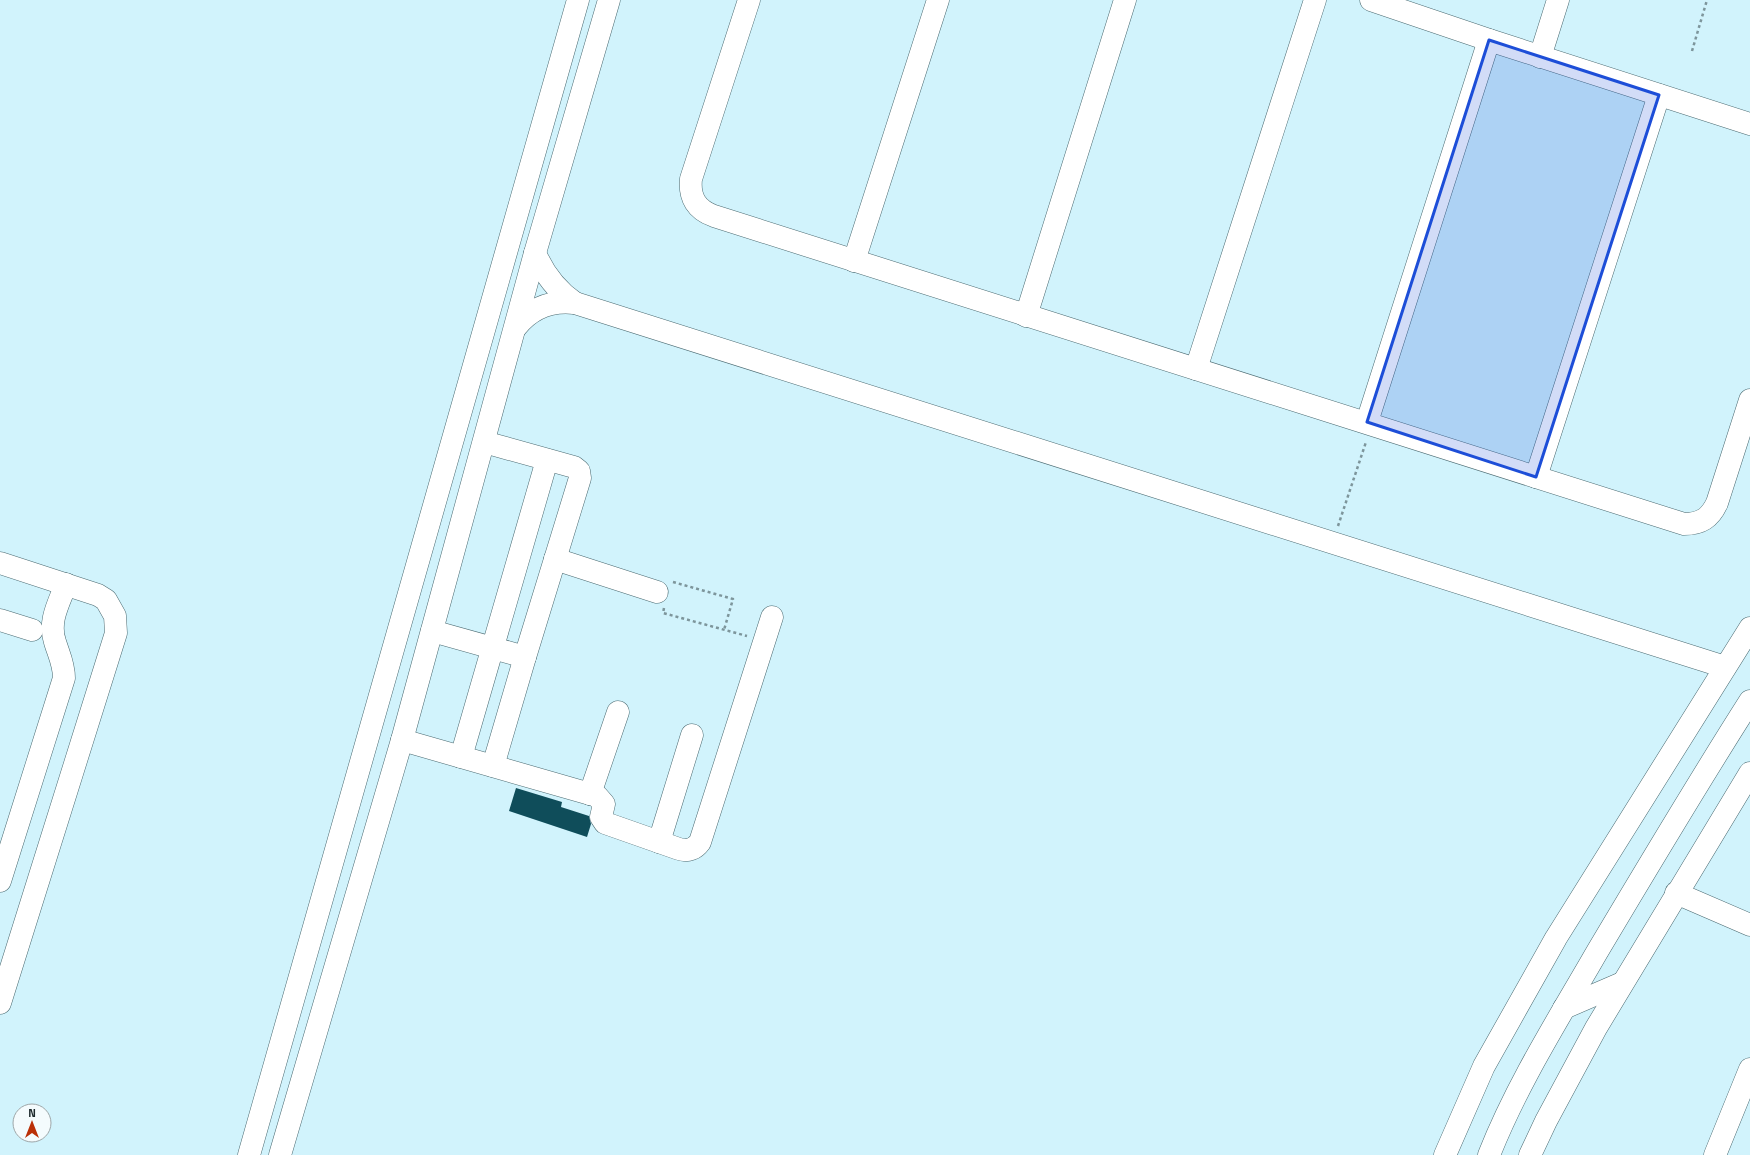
<svg xmlns="http://www.w3.org/2000/svg" width="1750" height="1155" viewBox="0 0 1750 1155" font-family="'Titillium Web',sans-serif">
	<style>
		.building { fill: #0f4d5a }
		.lines { fill: none; stroke-linecap: round; stroke-linejoin: round }
		.minor-casing { stroke: #4b6a71; stroke-width: 23 }
		.path { stroke: #7d959b; stroke-width: 2.5; stroke-dasharray: 3 3; stroke-linecap: butt }
		.minor { stroke: #fff; stroke-width: 22 }
		.marked { fill: #1d4ed8; fill-opacity: 0.2; stroke: #1d4ed8; stroke-width: 3; stroke-linejoin: round }
	</style>
	<rect width="100%" height="100%" fill="#d1f3fc"/>
	<!-- building -->
	<path class="building" d="M 516,788 L 562,802 L 561,807 L 589,816 L 591,824 L 587,837 L 509,811 Z"/>
	<g class="lines">
		<!-- minor casing -->
		<g class="minor-casing">
			<g id="minor">
				<path d="M 749,0 L 691,179 C 689,198 697,210 714,216 L 1684,524 C 1701,524 1710,518 1717,503 L 1750,400"/>
				<path d="M 1371,0 L 1489,40 L 1750,124"/>
				<path d="M 1540,57 L 1558,0"/>
				<path d="M 535,253 C 544,274 556,290 575,303"/>
				<path d="M 854,261 L 938,0"/>
				<path d="M 1026,316 L 1125,0"/>
				<path d="M 516,327 C 531,308 550,300 575,303 L 1725,667"/>
				<path d="M 1196,369 L 1315,0"/>
				<path d="M 1367,422 L 1489,40"/>
				<path d="M 484,442 L 574,467 L 579,471 L 580,478 L 525,657 L 493,766"/>
				<path d="M 1536,477 L 1659,95"/>
				<path d="M 555,559 L 657,592"/>
				<path d="M 0,563 L 98,595 L 106,600 L 115,616 L 116,633 L 0,1003"/>
				<path d="M 0,620 L 32,630"/>
				<path d="M 432,631 L 525,657"/>
				<path d="M 402,740 L 597,796 L 604,804 L 601,817 L 605,823 L 679,849 C 688,852 695,849 700,842 L 772,617"/>
				<path d="M 461,757 L 547,460"/>
				<path d="M 590,794 L 618,712"/>
				<path d="M 659,842 L 692,735"/>
				<path d="M 0,881 L 64,678 C 64,664 59,655 55,642 C 48,621 59,603 66,584"/>
				<path d="M 1676,893 L 1750,925"/>
				<path d="M 1564,1008 L 1622,983"/>
				<path d="M 249,1155 L 578,0"/>
				<path d="M 280,1155 L 402,740 L 535,253 L 609,0"/>
				<path d="M 1445,1155 L 1484,1066 L 1556,938 L 1750,628"/>
				<path d="M 1489,1155 C 1517,1084 1559,1018 1597,952 C 1647,868 1697,784 1750,701"/>
				<path d="M 1530,1155 L 1546,1121 L 1596,1028 L 1750,773"/>
				<path d="M 1715,1155 L 1750,1069"/>
			</g>
		</g>
		<!-- path -->
		<g class="path">
			<path d="M 1692,51 L 1707,0"/>
			<path d="M 1338,526 L 1366,442"/>
			<path d="M 673,582 L 733,599 L 724,630"/>
			<path d="M 664,608 L 663,613 L 747,636"/>
		</g>
		<!-- minor -->
		<use href="#minor" class="minor"/>
	</g>
	<!-- marked area -->
	<path class="marked" d="M 1489,40 L 1659,95 L 1536,477 L 1367,422 Z"/>
	<!-- north arrow -->
	<g transform="translate(32 1123)"><circle r="19" fill="#f4fbfd" stroke="#9ea7a9"/>
	<path d="M0-3L7 15L0 10L-7 15Z" fill="#ba3007"/>
	<text y="-6" font-size="11" font-weight="bold" text-anchor="middle" fill="#1c292c">N</text>
	</g>
</svg>
